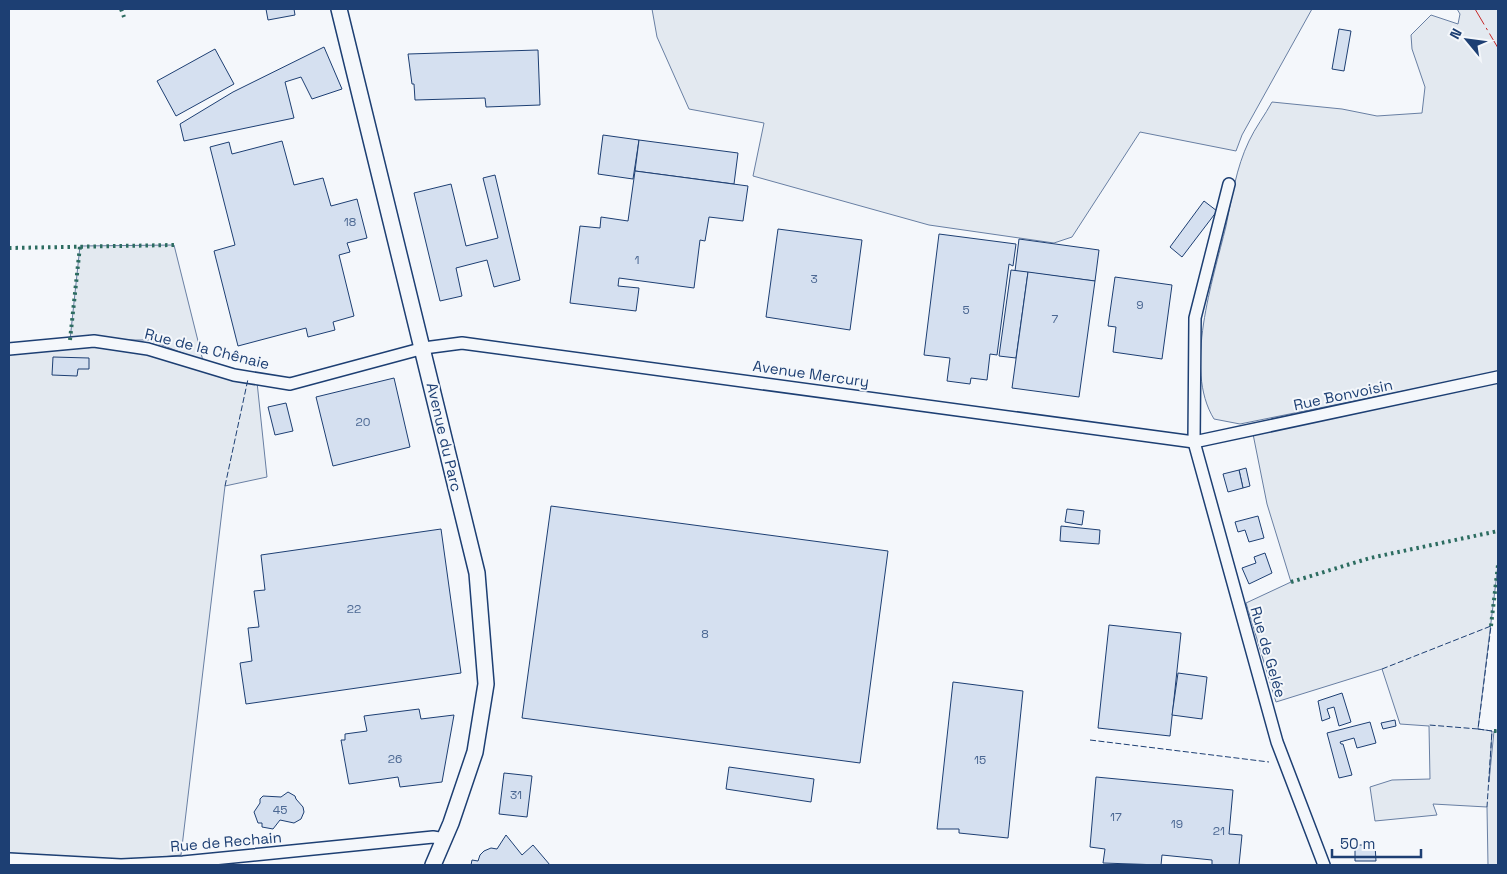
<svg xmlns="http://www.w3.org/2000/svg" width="1507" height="874" viewBox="0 0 1507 874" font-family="'Space Grotesk',sans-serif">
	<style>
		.green { fill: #e3e9f0; stroke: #687fa3 }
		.building { fill: #d5e0f0; stroke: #1d3f73 }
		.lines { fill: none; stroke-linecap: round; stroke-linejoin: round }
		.street-casing { stroke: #1d3f73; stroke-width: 14 }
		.secondary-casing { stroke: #1d3f73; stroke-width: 18 }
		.street { stroke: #f4f7fb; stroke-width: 11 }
		.secondary { stroke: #f4f7fb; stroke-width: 15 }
		.hedge { stroke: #2c6c60; stroke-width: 4; stroke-dasharray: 2.5 4; stroke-linecap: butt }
		.fence { stroke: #1d3f73; stroke-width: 1; stroke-dasharray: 6 2.5; stroke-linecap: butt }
		.power { stroke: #c62828; stroke-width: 1; stroke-dasharray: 18 4 2.5 4; stroke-linecap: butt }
		.labels { text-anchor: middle; stroke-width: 4; stroke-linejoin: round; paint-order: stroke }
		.number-label { font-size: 12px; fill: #4b6792 }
		.street-label { font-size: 15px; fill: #1d3f73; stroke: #f4f7fb }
	</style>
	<rect width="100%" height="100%" fill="#f4f7fb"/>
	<!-- green -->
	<g class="green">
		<path d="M 652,9 L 1312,9 L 1242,135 L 1236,151 L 1140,132 L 1072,237 L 1054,243 L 929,225 L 753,176 L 764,123 L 689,109 L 657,37 Z"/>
		<path d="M 1457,9 L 1498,9 L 1498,372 L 1240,424 L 1214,419 C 1183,369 1213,280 1226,226 C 1232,197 1236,168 1249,141 C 1255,128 1265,115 1272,102 L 1342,109 L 1377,116 L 1422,113 L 1425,87 L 1412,49 L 1411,35 L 1431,15 L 1458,24 L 1460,14 Z"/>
		<path d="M 174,245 L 203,361 L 149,340 L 70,340 L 80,246 Z"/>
		<path d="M 78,343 L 162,351 L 257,382 L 267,477 L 225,486 L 181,855 L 133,860 L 9,853 L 9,352 Z"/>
		<path d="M 1498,381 L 1498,565 L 1478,729 L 1492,731 L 1489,782 L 1494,731 L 1498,731 L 1498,865 L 1488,865 L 1487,807 L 1433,804 L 1437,815 L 1375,821 L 1370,787 L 1392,780 L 1430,779 L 1429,726 L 1400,724 L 1382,669 L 1276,702 L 1246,603 L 1291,582 L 1267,504 L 1253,434 Z"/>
	</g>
	<!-- building -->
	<g class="building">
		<path d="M 266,9 L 294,9 L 295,15 L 268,20 Z"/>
		<path d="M 1339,29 L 1351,31 L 1344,71 L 1332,69 Z"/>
		<path d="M 324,47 L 342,89 L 312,99 L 301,77 L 285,82 L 294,118 L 184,141 L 180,124 L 233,92 Z"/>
		<path d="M 215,49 L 234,84 L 176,116 L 157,81 Z"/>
		<path d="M 538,50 L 540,105 L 486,107 L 485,98 L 415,100 L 414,84 L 412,84 L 408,54 Z"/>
		<path d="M 603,135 L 639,140 L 633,179 L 598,174 Z"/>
		<path d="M 639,140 L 738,153 L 734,184 L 635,171 Z"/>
		<path d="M 282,141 L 294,185 L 323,178 L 331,206 L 357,199 L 367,238 L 347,243 L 350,252 L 339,255 L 354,316 L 333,322 L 335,330 L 308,337 L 306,328 L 238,346 L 214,251 L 235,245 L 210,147 L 229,142 L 232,154 Z"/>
		<path d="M 635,171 L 748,186 L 743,221 L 709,217 L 705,241 L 700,240 L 694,288 L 619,278 L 618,286 L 639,288 L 636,311 L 570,303 L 580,226 L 600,228 L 601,217 L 628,221 Z"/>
		<path d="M 495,175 L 520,280 L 494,287 L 487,260 L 456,268 L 462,296 L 440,301 L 414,193 L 451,184 L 466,246 L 498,238 L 483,178 Z"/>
		<path d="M 1204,201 L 1217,211 L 1182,257 L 1170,247 Z"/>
		<path d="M 778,229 L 862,240 L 850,330 L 766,317 Z"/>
		<path d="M 939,234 L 1016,244 L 1013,266 L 1009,264 L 997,355 L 990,354 L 987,380 L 971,378 L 970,384 L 947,381 L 950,358 L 924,355 Z"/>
		<path d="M 1019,239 L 1099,250 L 1095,281 L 1015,271 Z"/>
		<path d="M 1011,270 L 1028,272 L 1016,358 L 999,356 Z"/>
		<path d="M 1028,272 L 1095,281 L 1079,397 L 1012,388 Z"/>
		<path d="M 1115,277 L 1172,285 L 1162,359 L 1113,352 L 1116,327 L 1108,326 Z"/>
		<path d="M 53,357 L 89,358 L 89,369 L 78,369 L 77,376 L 52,375 Z"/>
		<path d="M 394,378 L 410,447 L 333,466 L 316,397 Z"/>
		<path d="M 286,403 L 293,431 L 275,435 L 268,407 Z"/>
		<path d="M 1246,468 L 1250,486 L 1243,488 L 1239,470 Z"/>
		<path d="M 1239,470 L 1243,488 L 1228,492 L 1223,474 Z"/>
		<path d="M 551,506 L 888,551 L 860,763 L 522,718 Z"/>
		<path d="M 1067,509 L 1084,511 L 1082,525 L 1065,522 Z"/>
		<path d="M 1258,516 L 1264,538 L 1249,542 L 1245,530 L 1238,532 L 1235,522 Z"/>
		<path d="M 1061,526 L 1100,530 L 1099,544 L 1060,541 Z"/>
		<path d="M 441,529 L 461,673 L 246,704 L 240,663 L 252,661 L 248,628 L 259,627 L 254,591 L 265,590 L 261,555 Z"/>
		<path d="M 1265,553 L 1272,573 L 1249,584 L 1242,568 L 1256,563 L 1254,557 Z"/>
		<path d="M 1109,625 L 1181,633 L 1170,736 L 1098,728 Z"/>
		<path d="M 1178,673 L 1207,677 L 1202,719 L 1172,715 Z"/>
		<path d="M 953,682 L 1023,691 L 1008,838 L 959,833 L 959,829 L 937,829 Z"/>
		<path d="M 1342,693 L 1351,722 L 1339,726 L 1334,707 L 1327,709 L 1330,718 L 1322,721 L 1318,701 Z"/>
		<path d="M 419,709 L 421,719 L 454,715 L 442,782 L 400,787 L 398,777 L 349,784 L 341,740 L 345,740 L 345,734 L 367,731 L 364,716 Z"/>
		<path d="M 1395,720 L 1396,726 L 1383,729 L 1381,723 Z"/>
		<path d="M 1370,722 L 1376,743 L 1357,748 L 1354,738 L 1340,742 L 1341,744 L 1343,744 L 1352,775 L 1339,778 L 1327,733 Z"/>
		<path d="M 729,767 L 814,779 L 811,802 L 726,789 Z"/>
		<path d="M 504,773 L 532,776 L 527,817 L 499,814 Z"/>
		<path d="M 1096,777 L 1233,790 L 1229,834 L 1242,835 L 1239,865 L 1212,865 L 1212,860 L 1162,855 L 1161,865 L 1103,863 L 1105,849 L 1090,847 Z"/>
		<path d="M 288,792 L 295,796 L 296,799 L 303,807 L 304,812 L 301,819 L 294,823 L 280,820 L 273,829 L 262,827 L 262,823 L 258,823 L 254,812 L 260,803 L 260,799 L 263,796 L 281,797 Z"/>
		<path d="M 506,835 L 522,855 L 533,845 L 550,865 L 471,865 L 472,860 L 478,861 L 480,855 L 484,851 L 491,848 L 497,849 Z"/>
		<path d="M 1355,845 L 1375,845 L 1376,861 L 1355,861 Z"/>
	</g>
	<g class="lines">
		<!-- street casing -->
		<g class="street-casing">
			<g id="street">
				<path d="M 1229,184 L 1195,318 L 1194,442 L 1277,742 L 1324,865"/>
				<path d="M 9,349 L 94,341 L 148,349 L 234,375 L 290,384 L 424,348 L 462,343 L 1194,442 L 1498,377"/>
				<path d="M 9,859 L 121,865 L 183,862 L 433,837 L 445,839"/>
			</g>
		</g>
		<!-- secondary casing -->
		<g class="secondary-casing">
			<path id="secondary" d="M 339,9 L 477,573 L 486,684 L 475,752 L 451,823 L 433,865"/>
		</g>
		<!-- street -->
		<use href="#street" class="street"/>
		<!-- secondary -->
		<use href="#secondary" class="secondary"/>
		<!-- hedge -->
		<g class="hedge">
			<path d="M 121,9 L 124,17"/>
			<path d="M 9,248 L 174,245"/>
			<path d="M 70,340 L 80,246"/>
			<path d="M 1291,582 L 1370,558 L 1498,531"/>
			<path d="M 1491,626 L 1498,565"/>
			<path d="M 1494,731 L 1498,731"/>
		</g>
		<!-- fence -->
		<g class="fence">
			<path d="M 225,486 L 248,379"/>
			<path d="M 1382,669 L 1491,626 L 1478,729 L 1429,725"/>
			<path d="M 1478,729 L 1492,731 L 1487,807"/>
			<path d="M 1090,740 L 1269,762"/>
		</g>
		<!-- power -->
		<path class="power" d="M 1475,9 L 1498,48"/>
	</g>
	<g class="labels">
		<!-- number labels -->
		<g class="number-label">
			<text x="350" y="226">18</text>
			<text x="637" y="264">1</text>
			<text x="814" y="283">3</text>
			<text x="1140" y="309">9</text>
			<text x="966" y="314">5</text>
			<text x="1055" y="323">7</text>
			<text x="363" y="426">20</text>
			<text x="354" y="613">22</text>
			<text x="705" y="638">8</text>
			<text x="395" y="763">26</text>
			<text x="980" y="764">15</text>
			<text x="516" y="799">31</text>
			<text x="280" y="814">45</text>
			<text x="1116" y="821">17</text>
			<text x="1177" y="828">19</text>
			<text x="1219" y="835">21</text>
		</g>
		<!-- street labels -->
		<g class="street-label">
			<text transform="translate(207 349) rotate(14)" y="5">Rue de la Chênaie</text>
			<text transform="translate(811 374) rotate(8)" y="5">Avenue Mercury</text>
			<text transform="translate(1343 395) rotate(-12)" y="5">Rue Bonvoisin</text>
			<text transform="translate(444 437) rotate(77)" y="5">Avenue du Parc</text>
			<text transform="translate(1268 652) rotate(74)" y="5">Rue de Gelée</text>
			<text transform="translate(226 842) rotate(-5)" y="5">Rue de Rechain</text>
		</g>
	</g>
	<!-- border -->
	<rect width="1507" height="874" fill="none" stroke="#1d3f73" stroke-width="20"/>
	<!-- north arrow -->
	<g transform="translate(1467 40) rotate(299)" stroke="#f4f7fb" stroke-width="4" paint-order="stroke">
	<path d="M0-4L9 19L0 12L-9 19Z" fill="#1d3f73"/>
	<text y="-8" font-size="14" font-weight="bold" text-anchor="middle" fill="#1d3f73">N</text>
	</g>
	<!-- scale -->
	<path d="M1332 849v8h89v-8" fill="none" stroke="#1d3f73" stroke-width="2.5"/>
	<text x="1340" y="849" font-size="15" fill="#1d3f73" stroke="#f4f7fb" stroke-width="4" paint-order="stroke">50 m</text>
</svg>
